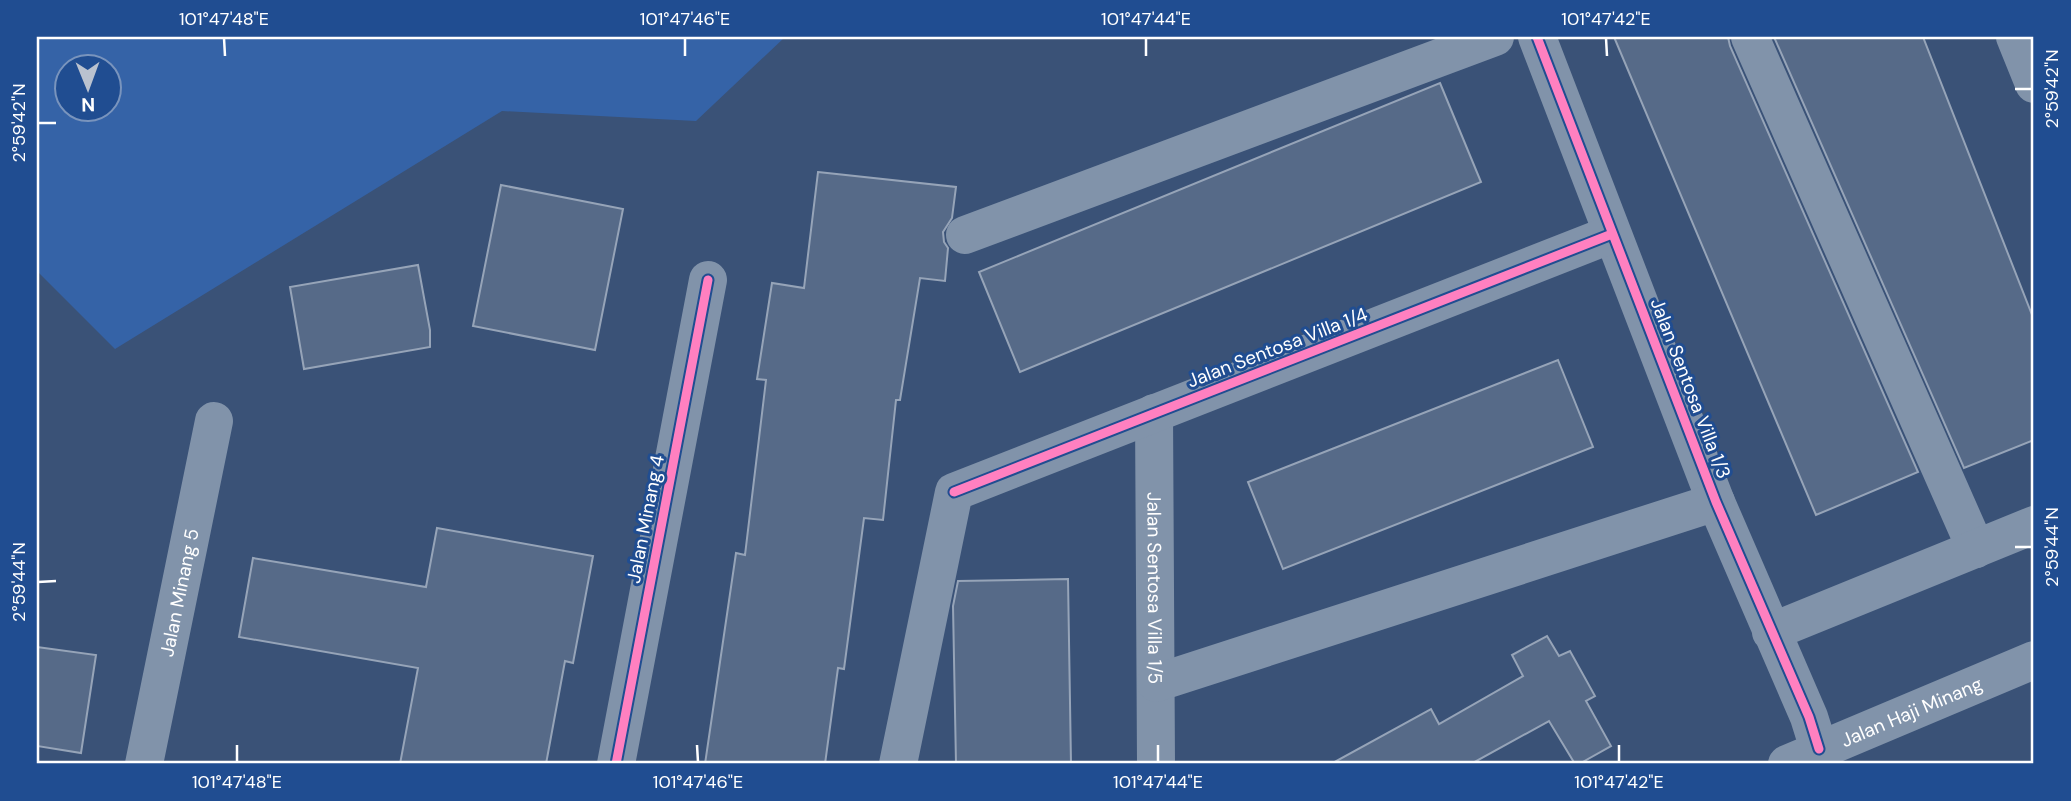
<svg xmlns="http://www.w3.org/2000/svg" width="2071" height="801" viewBox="0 0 2071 801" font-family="'DM Sans',sans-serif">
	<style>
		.green { fill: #3563a7; fill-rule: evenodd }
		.building { fill: #566a88; stroke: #96a4b8; stroke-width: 2 }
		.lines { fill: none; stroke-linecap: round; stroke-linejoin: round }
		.minor { stroke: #8193aa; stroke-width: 38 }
		.cycleway-casing { stroke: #204d91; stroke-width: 13 }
		.cycleway { stroke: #ff80c0; stroke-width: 9 }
		.ticks { fill: none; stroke: #fff; stroke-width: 2.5 }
		.labels { text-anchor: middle; stroke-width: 6; stroke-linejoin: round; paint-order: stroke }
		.street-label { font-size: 19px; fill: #fff; stroke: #204d91 }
		.neatline { fill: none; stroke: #fff; stroke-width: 2.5 }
		.ticks-label { font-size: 18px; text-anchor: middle; fill: #fff }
	</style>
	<rect width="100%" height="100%" fill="#3a5277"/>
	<!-- green -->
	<path class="green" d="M 37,37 L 785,37 L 696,121 L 502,111 L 115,349 L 37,271 ZM 66,66 L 108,66 L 108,108 L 66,108 Z"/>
	<!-- building -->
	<g class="building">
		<path d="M 1614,37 L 1728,37 L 1730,46 L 1918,472 L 1816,515 Z"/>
		<path d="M 1774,37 L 1923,37 L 2034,320 L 2034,440 L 1964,468 Z"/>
		<path d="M 1440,83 L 1481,182 L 1020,372 L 979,272 Z"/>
		<path d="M 818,172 L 956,187 L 952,218 L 943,232 L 944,242 L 948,248 L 945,281 L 920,278 L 900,400 L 896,400 L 883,520 L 864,518 L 844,669 L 838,668 L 825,764 L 705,764 L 736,553 L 745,555 L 766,380 L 757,379 L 772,283 L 804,288 Z"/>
		<path d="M 501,185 L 623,209 L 595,350 L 473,326 Z"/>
		<path d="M 418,265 L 430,330 L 430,347 L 304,369 L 290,287 Z"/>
		<path d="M 1558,360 L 1593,447 L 1283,569 L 1248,482 Z"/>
		<path d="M 437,528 L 593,556 L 573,663 L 565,661 L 546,764 L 400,764 L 418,668 L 239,637 L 253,558 L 426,587 Z"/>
		<path d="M 1068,579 L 1071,764 L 956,764 L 953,606 L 958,581 Z"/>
		<path d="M 1547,636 L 1559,656 L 1570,651 L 1595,696 L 1586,701 L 1611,746 L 1579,764 L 1575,764 L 1549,721 L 1471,764 L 1331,764 L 1431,709 L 1439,724 L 1523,676 L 1512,655 Z"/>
		<path d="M 37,647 L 96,655 L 81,753 L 37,746 Z"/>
	</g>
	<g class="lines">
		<!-- minor -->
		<g class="minor">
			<path d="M 1537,37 L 1716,502 L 1809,717 L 1819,749"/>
			<path d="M 1750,37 L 1976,549"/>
			<path d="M 2015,37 L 2034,84"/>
			<path d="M 965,235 L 1495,37"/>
			<path id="s1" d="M 1154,413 L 1156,764"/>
			<path d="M 1771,632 L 2034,525"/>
			<path d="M 1156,683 L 1716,502"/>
			<path id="s2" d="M 144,764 L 214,421"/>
			<path d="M 616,764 L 708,280"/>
			<path d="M 898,764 L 954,492 L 1612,234"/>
			<path id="s3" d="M 1787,764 L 2034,660"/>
		</g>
		<!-- cycleway casing -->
		<g class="cycleway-casing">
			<g id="cycleway">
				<path d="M 1537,37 L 1716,502 L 1809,717 L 1819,749"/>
				<path d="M 954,492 L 1612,234"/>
				<path d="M 616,764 L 708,280"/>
			</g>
		</g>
		<!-- cycleway -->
		<use href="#cycleway" class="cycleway"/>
	</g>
	<!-- ticks -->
	<path class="ticks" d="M 224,38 L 225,56M 685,38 L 685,56M 1146,38 L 1146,56M 1606,38 L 1607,56M 2015,89 L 2032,89M 38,123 L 56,123M 2015,547 L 2032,547M 38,582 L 56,581M 237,745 L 237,762M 697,745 L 698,762M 1158,745 L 1158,762M 1619,745 L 1619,762"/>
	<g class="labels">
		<!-- street labels -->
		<g class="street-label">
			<text transform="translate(1277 347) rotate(-21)" y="7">Jalan Sentosa Villa 1/4</text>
			<text transform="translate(1691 388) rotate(69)" y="7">Jalan Sentosa Villa 1/3</text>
			<text transform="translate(645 519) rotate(-79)" y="7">Jalan Minang 4</text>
			<text dy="7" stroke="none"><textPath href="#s1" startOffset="175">Jalan Sentosa Villa 1/5</textPath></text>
			<text dy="7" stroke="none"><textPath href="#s2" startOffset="175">Jalan Minang 5</textPath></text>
			<text dy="7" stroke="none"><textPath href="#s3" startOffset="135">Jalan Haji Minang</textPath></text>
		</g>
	</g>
	<!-- border -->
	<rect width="2071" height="801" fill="none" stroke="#204d91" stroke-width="77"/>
	<!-- north arrow -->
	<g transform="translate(88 88) rotate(179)"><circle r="33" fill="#204d91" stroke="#7994bd" stroke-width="2"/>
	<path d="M0-5L12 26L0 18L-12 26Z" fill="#bac2cf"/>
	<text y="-10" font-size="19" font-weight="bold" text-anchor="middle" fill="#ffffff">N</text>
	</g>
	<rect x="38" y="38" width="1994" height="724" class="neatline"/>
	<g class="ticks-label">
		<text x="224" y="25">101°47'48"E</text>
		<text x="685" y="25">101°47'46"E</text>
		<text x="1146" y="25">101°47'44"E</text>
		<text x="1606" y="25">101°47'42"E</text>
		<text transform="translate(2052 89) rotate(-90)" y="6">2°59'42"N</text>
		<text transform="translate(19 123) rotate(-90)" y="6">2°59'42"N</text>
		<text transform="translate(2052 547) rotate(-90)" y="6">2°59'44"N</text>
		<text transform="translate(19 582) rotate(-90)" y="6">2°59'44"N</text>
		<text x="237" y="788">101°47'48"E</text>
		<text x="698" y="788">101°47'46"E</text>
		<text x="1158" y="788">101°47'44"E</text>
		<text x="1619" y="788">101°47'42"E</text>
	</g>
</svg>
